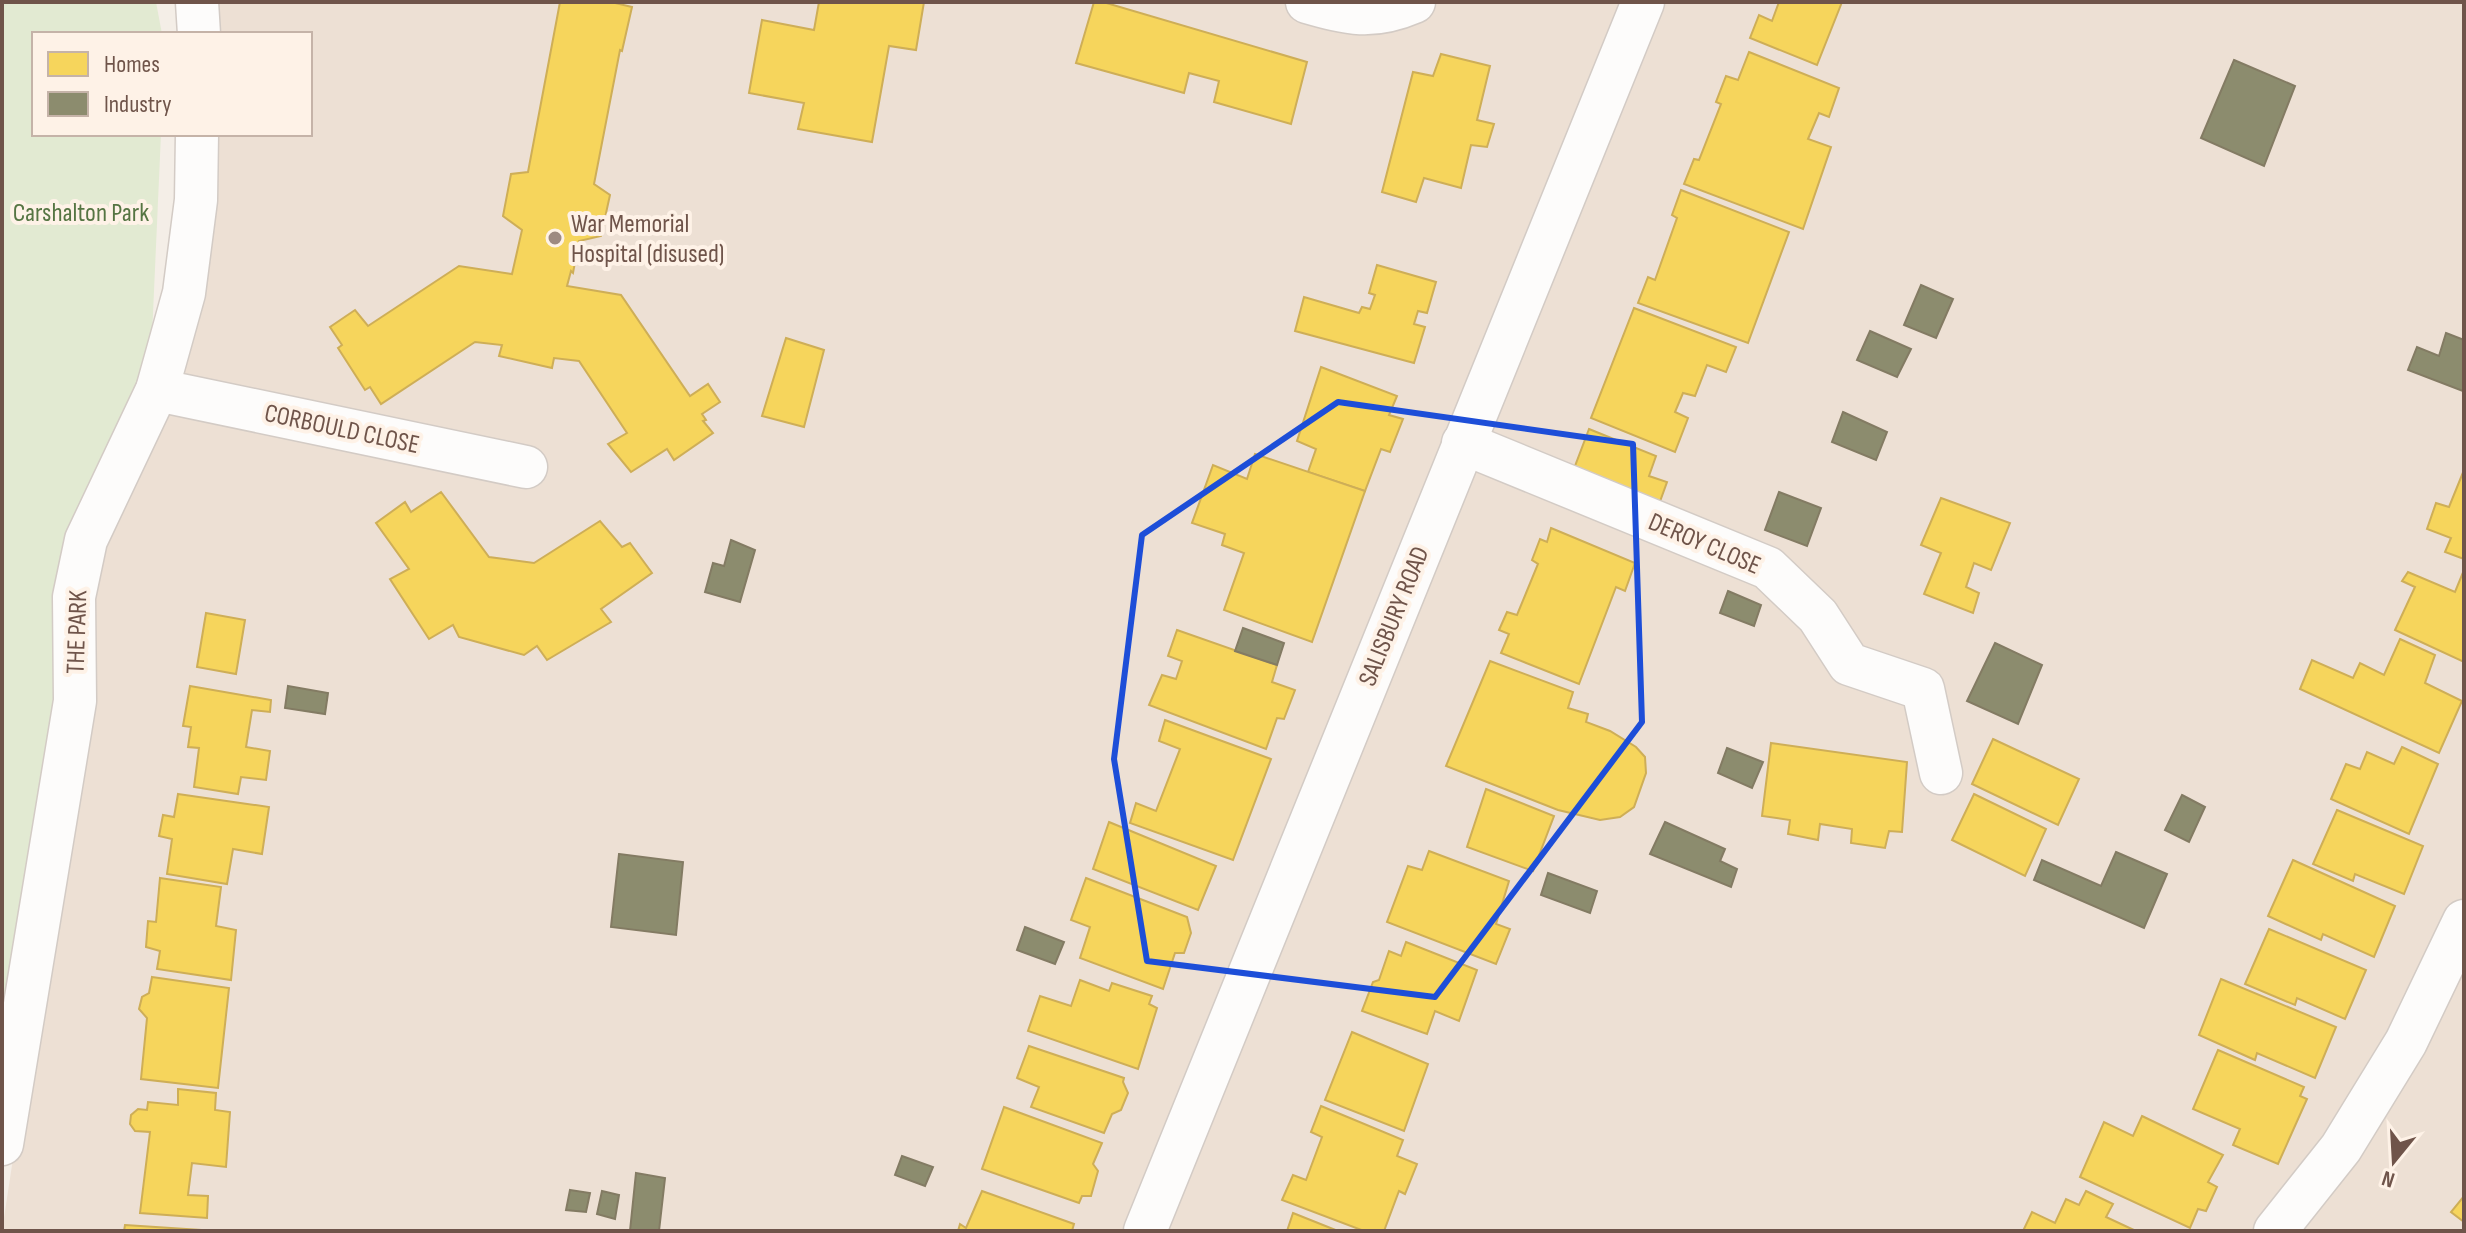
<svg xmlns="http://www.w3.org/2000/svg" width="2466" height="1233" viewBox="0 0 2466 1233" font-family="'Sofia Sans Condensed',sans-serif">
	<style>
		.residential { fill: #ede0d4 }
		.green { fill: #e2ead2 }
		.homes { fill: #f6d55c; stroke: #ceae57; stroke-width: 2 }
		.industry { fill: #8c8c6e; stroke: #837b63; stroke-width: 2 }
		.lines { fill: none; stroke-linecap: round; stroke-linejoin: round }
		.minor-casing { stroke: #d3cbc5; stroke-width: 45 }
		.minor { stroke: #fdfcfb; stroke-width: 42 }
		.marked { fill: none; stroke: #1d4ed8; stroke-width: 6; stroke-linejoin: round }
		.poi-dot { fill: #9e8a81; stroke: #fef2e7; stroke-width: 3 }
		.labels { text-anchor: middle; stroke-width: 8; stroke-linejoin: round; paint-order: stroke }
		.park-label { font-size: 26px; fill: #567543; stroke: #fef2e7 }
		.poi-label { font-size: 26px; fill: #6f544a; stroke: #fef2e7; text-anchor: start }
		.street-label { font-size: 26px; fill: #6f544a; stroke: #fef2e7 }
	</style>
	<rect width="100%" height="100%" fill="#f4eee7"/>
	<!-- residential -->
	<path class="residential" d="M 208,2 L 2464,2 L 2464,1231 L 2,1231 L 83,698 L 80,599 L 207,134 L 310,134 L 310,34 L 210,34 Z"/>
	<!-- green -->
	<path class="green" d="M 2,2 L 156,2 L 162,34 L 34,34 L 34,134 L 161,134 L 150,381 L 80,529 L 67,702 L 2,1095 Z"/>
	<!-- homes -->
	<g class="homes">
		<path d="M 560,2 L 611,2 L 632,7 L 622,51 L 620,50 L 594,184 L 610,195 L 601,236 L 579,241 L 573,273 L 571,271 L 567,286 L 621,295 L 690,396 L 708,384 L 720,402 L 702,414 L 706,420 L 703,421 L 713,433 L 674,460 L 667,449 L 631,472 L 608,444 L 627,433 L 579,361 L 554,358 L 552,368 L 499,356 L 502,345 L 475,342 L 381,404 L 370,387 L 365,390 L 338,348 L 342,345 L 330,327 L 355,310 L 368,326 L 459,266 L 512,274 L 522,230 L 503,216 L 511,174 L 528,172 Z"/>
		<path d="M 819,2 L 924,2 L 916,50 L 889,46 L 872,142 L 798,129 L 804,103 L 749,93 L 762,20 L 814,30 Z"/>
		<path d="M 1094,2 L 1103,2 L 1307,62 L 1291,124 L 1214,102 L 1219,81 L 1189,73 L 1184,93 L 1076,63 Z"/>
		<path d="M 1779,2 L 1842,2 L 1817,65 L 1750,38 L 1759,15 L 1772,21 Z"/>
		<path d="M 1749,52 L 1839,88 L 1829,117 L 1819,113 L 1808,139 L 1831,147 L 1803,229 L 1684,184 L 1694,159 L 1699,160 L 1721,104 L 1716,102 L 1726,76 L 1738,80 Z"/>
		<path d="M 1441,54 L 1490,66 L 1477,120 L 1494,124 L 1487,147 L 1471,145 L 1461,188 L 1424,178 L 1416,202 L 1382,192 L 1413,72 L 1433,76 Z"/>
		<path d="M 1681,190 L 1789,232 L 1748,343 L 1638,303 L 1648,277 L 1655,280 L 1677,218 L 1672,215 Z"/>
		<path d="M 1377,265 L 1436,282 L 1427,313 L 1418,311 L 1414,324 L 1425,327 L 1414,363 L 1295,331 L 1304,297 L 1359,313 L 1362,307 L 1370,309 L 1375,295 L 1369,293 Z"/>
		<path d="M 1634,308 L 1736,347 L 1726,372 L 1707,365 L 1695,396 L 1683,393 L 1675,412 L 1688,418 L 1675,452 L 1591,418 Z"/>
		<path d="M 786,338 L 824,350 L 804,427 L 762,416 Z"/>
		<path d="M 1321,367 L 1397,396 L 1389,415 L 1403,419 L 1390,452 L 1381,449 L 1365,491 L 1308,472 L 1316,449 L 1297,441 Z"/>
		<path d="M 1589,429 L 1656,456 L 1649,476 L 1667,482 L 1658,507 L 1572,474 Z"/>
		<path d="M 1255,454 L 1365,491 L 1312,642 L 1224,610 L 1244,553 L 1222,545 L 1225,534 L 1192,523 L 1213,465 L 1247,479 Z"/>
		<path d="M 2464,470 L 2464,559 L 2445,552 L 2451,538 L 2427,529 L 2436,503 L 2449,507 Z"/>
		<path d="M 441,492 L 489,557 L 534,563 L 600,521 L 622,547 L 630,543 L 652,573 L 601,609 L 611,622 L 547,660 L 537,646 L 524,655 L 459,637 L 453,625 L 429,639 L 390,579 L 409,569 L 376,523 L 405,502 L 411,512 Z"/>
		<path d="M 1941,498 L 2010,523 L 1991,570 L 1974,563 L 1966,587 L 1979,593 L 1973,613 L 1924,594 L 1941,553 L 1921,545 Z"/>
		<path d="M 1551,528 L 1635,563 L 1625,591 L 1616,587 L 1579,684 L 1501,653 L 1509,634 L 1499,630 L 1507,612 L 1517,615 L 1538,564 L 1532,560 L 1540,539 L 1547,542 Z"/>
		<path d="M 2464,570 L 2464,662 L 2395,630 L 2415,587 L 2402,581 L 2408,572 L 2455,592 Z"/>
		<path d="M 206,613 L 245,620 L 236,674 L 197,667 Z"/>
		<path d="M 1177,630 L 1277,665 L 1272,682 L 1295,690 L 1284,719 L 1277,718 L 1266,749 L 1149,705 L 1162,675 L 1176,679 L 1182,661 L 1168,656 Z"/>
		<path d="M 2400,639 L 2435,655 L 2425,683 L 2462,701 L 2439,753 L 2300,689 L 2312,660 L 2353,678 L 2360,663 L 2384,675 Z"/>
		<path d="M 1490,661 L 1573,692 L 1568,708 L 1588,714 L 1586,722 L 1610,731 L 1636,747 L 1645,757 L 1646,773 L 1634,807 L 1620,817 L 1600,820 L 1558,810 L 1446,766 Z"/>
		<path d="M 190,686 L 271,700 L 270,712 L 252,710 L 246,747 L 270,751 L 266,780 L 241,777 L 238,794 L 194,787 L 199,748 L 188,747 L 191,727 L 183,726 Z"/>
		<path d="M 1165,720 L 1271,759 L 1233,860 L 1130,823 L 1136,803 L 1156,811 L 1180,749 L 1159,741 Z"/>
		<path d="M 1993,739 L 2079,779 L 2058,825 L 1972,784 Z"/>
		<path d="M 1771,743 L 1907,762 L 1902,832 L 1889,831 L 1885,848 L 1851,843 L 1852,829 L 1820,824 L 1818,840 L 1788,834 L 1790,820 L 1762,816 Z"/>
		<path d="M 2402,747 L 2438,764 L 2409,834 L 2331,799 L 2346,764 L 2360,769 L 2367,752 L 2394,764 Z"/>
		<path d="M 1486,789 L 1554,816 L 1533,871 L 1467,847 Z"/>
		<path d="M 178,794 L 269,807 L 262,854 L 233,849 L 227,884 L 167,874 L 172,839 L 159,836 L 163,815 L 174,817 Z"/>
		<path d="M 1974,794 L 2046,829 L 2025,876 L 1952,840 Z"/>
		<path d="M 2337,810 L 2423,846 L 2404,894 L 2355,874 L 2353,881 L 2313,864 Z"/>
		<path d="M 1109,822 L 1216,866 L 1198,910 L 1093,869 Z"/>
		<path d="M 1429,851 L 1509,881 L 1496,924 L 1510,929 L 1496,964 L 1387,922 L 1408,866 L 1422,870 Z"/>
		<path d="M 2293,860 L 2395,906 L 2374,957 L 2323,934 L 2321,940 L 2268,916 Z"/>
		<path d="M 160,878 L 221,887 L 216,926 L 236,930 L 231,980 L 157,969 L 160,951 L 146,947 L 148,921 L 156,922 Z"/>
		<path d="M 1086,878 L 1187,917 L 1191,933 L 1184,953 L 1175,953 L 1163,989 L 1080,958 L 1090,927 L 1071,920 Z"/>
		<path d="M 2269,929 L 2366,970 L 2345,1019 L 2297,998 L 2295,1005 L 2245,984 Z"/>
		<path d="M 1406,942 L 1477,970 L 1459,1021 L 1435,1011 L 1427,1034 L 1362,1011 L 1373,982 L 1379,980 L 1389,951 L 1401,956 Z"/>
		<path d="M 152,977 L 229,988 L 218,1088 L 141,1079 L 147,1018 L 139,1009 L 142,997 L 149,993 Z"/>
		<path d="M 2221,979 L 2336,1027 L 2315,1078 L 2257,1053 L 2255,1060 L 2199,1035 Z"/>
		<path d="M 1080,980 L 1109,991 L 1112,983 L 1152,996 L 1149,1004 L 1157,1008 L 1138,1069 L 1028,1031 L 1040,996 L 1071,1006 Z"/>
		<path d="M 1352,1032 L 1428,1064 L 1404,1131 L 1325,1100 Z"/>
		<path d="M 1029,1046 L 1124,1078 L 1123,1082 L 1128,1093 L 1121,1110 L 1112,1114 L 1104,1133 L 1031,1107 L 1039,1087 L 1017,1078 Z"/>
		<path d="M 2218,1050 L 2304,1087 L 2300,1096 L 2307,1099 L 2278,1164 L 2233,1145 L 2240,1129 L 2193,1109 Z"/>
		<path d="M 178,1089 L 216,1093 L 215,1110 L 230,1112 L 226,1167 L 192,1163 L 188,1195 L 208,1196 L 207,1218 L 140,1213 L 150,1132 L 135,1131 L 130,1124 L 131,1115 L 138,1109 L 147,1110 L 148,1102 L 178,1105 Z"/>
		<path d="M 1321,1106 L 1403,1140 L 1397,1156 L 1417,1164 L 1405,1194 L 1399,1191 L 1384,1231 L 1364,1231 L 1282,1200 L 1293,1175 L 1306,1180 L 1322,1137 L 1311,1132 Z"/>
		<path d="M 1004,1107 L 1102,1143 L 1093,1164 L 1098,1171 L 1091,1196 L 1082,1196 L 1079,1203 L 982,1169 Z"/>
		<path d="M 2142,1116 L 2223,1155 L 2208,1182 L 2217,1187 L 2206,1211 L 2198,1209 L 2190,1228 L 2080,1177 L 2104,1122 L 2133,1136 Z"/>
		<path d="M 982,1191 L 1074,1224 L 1072,1231 L 958,1231 L 960,1224 L 966,1228 Z"/>
		<path d="M 2086,1191 L 2113,1204 L 2106,1217 L 2136,1231 L 2023,1231 L 2032,1212 L 2055,1223 L 2066,1199 L 2079,1205 Z"/>
		<path d="M 2464,1196 L 2464,1222 L 2451,1212 Z"/>
		<path d="M 1293,1213 L 1338,1231 L 1287,1231 Z"/>
		<path d="M 125,1225 L 217,1231 L 124,1231 Z"/>
	</g>
	<!-- industry -->
	<g class="industry">
		<path d="M 2234,60 L 2295,86 L 2264,166 L 2201,138 Z"/>
		<path d="M 1921,285 L 1953,299 L 1936,338 L 1904,325 Z"/>
		<path d="M 1870,331 L 1911,349 L 1897,377 L 1857,360 Z"/>
		<path d="M 2446,333 L 2464,340 L 2463,391 L 2408,370 L 2417,347 L 2439,356 Z"/>
		<path d="M 1843,412 L 1887,432 L 1876,460 L 1832,442 Z"/>
		<path d="M 1779,492 L 1821,508 L 1807,546 L 1765,530 Z"/>
		<path d="M 731,540 L 755,550 L 740,602 L 705,592 L 713,563 L 724,566 Z"/>
		<path d="M 1728,591 L 1761,605 L 1754,626 L 1720,613 Z"/>
		<path d="M 1243,628 L 1284,643 L 1277,665 L 1235,651 Z"/>
		<path d="M 1995,643 L 2042,665 L 2018,724 L 1967,701 Z"/>
		<path d="M 288,686 L 328,693 L 325,714 L 285,708 Z"/>
		<path d="M 1727,748 L 1763,762 L 1752,788 L 1718,773 Z"/>
		<path d="M 2182,795 L 2205,807 L 2189,842 L 2165,830 Z"/>
		<path d="M 1665,822 L 1725,849 L 1720,861 L 1737,869 L 1731,887 L 1650,854 Z"/>
		<path d="M 2116,852 L 2167,874 L 2144,928 L 2034,880 L 2042,860 L 2101,886 Z"/>
		<path d="M 619,854 L 683,862 L 676,935 L 611,927 Z"/>
		<path d="M 1548,873 L 1597,891 L 1590,913 L 1541,895 Z"/>
		<path d="M 1025,927 L 1064,942 L 1055,964 L 1017,950 Z"/>
		<path d="M 902,1156 L 933,1167 L 925,1186 L 895,1175 Z"/>
		<path d="M 636,1173 L 665,1178 L 659,1231 L 630,1231 Z"/>
		<path d="M 570,1190 L 590,1193 L 586,1212 L 566,1210 Z"/>
		<path d="M 602,1191 L 619,1195 L 615,1219 L 597,1214 Z"/>
	</g>
	<g class="lines">
		<!-- minor casing -->
		<g class="minor-casing">
			<g id="minor">
				<path d="M 197,2 L 199,34"/>
				<path d="M 1307,2 C 1349,14 1372,20 1414,2"/>
				<path d="M 157,390 L 526,467"/>
				<path d="M 1463,443 L 1768,568 L 1818,616 L 1849,664 L 1923,689 L 1941,773"/>
				<path d="M 2,1144 L 75,701 L 74,597 L 86,540 L 157,390 L 184,293 L 196,200 L 197,134"/>
				<path d="M 1145,1231 L 1643,2"/>
				<path d="M 2275,1231 L 2341,1148 L 2406,1042 L 2464,921"/>
			</g>
		</g>
		<!-- minor -->
		<use href="#minor" class="minor"/>
	</g>
	<!-- marked area -->
	<path class="marked" d="M 1338,402 L 1633,444 L 1642,722 L 1435,997 L 1147,961 L 1114,759 L 1142,535 Z"/>
	<!-- markers -->
	<circle class="poi-dot" cx="555" cy="238" r="8"/>
	<g class="labels">
		<!-- park labels -->
		<g class="park-label">
			<text x="81" y="221">Carshalton Park</text>
		</g>
		<!-- poi labels -->
		<g class="poi-label">
			<text x="571" y="232">War Memorial<tspan x="571" dy="30">Hospital (disused)</tspan></text>
		</g>
		<!-- street labels -->
		<g class="street-label">
			<text transform="translate(342 428) rotate(12)" y="9">CORBOULD CLOSE</text>
			<text transform="translate(1705 543) rotate(23)" y="9">DEROY CLOSE</text>
			<text transform="translate(1393 616) rotate(-68)" y="9">SALISBURY ROAD</text>
			<text transform="translate(76 632) rotate(-88)" y="9">THE PARK</text>
		</g>
	</g>
	<!-- border -->
	<rect width="2466" height="1233" fill="none" stroke="#6f544a" stroke-width="8"/>
	<!-- legend -->
	<rect x="32" y="32" width="280" height="104" fill="#fef2e7" stroke="#c5b3a8" stroke-width="2"/>
	<rect x="48" y="52" width="40" height="24" fill="#f6d55c" stroke="#c5b3a8" stroke-width="2"/>
	<text x="104" y="72" font-size="24" fill="#6f544a">Homes</text>
	<rect x="48" y="92" width="40" height="24" fill="#8c8c6e" stroke="#c5b3a8" stroke-width="2"/>
	<text x="104" y="112" font-size="24" fill="#6f544a">Industry</text>
	<!-- north arrow -->
	<g transform="translate(2394 1161) rotate(198)" stroke="#fef2e7" stroke-width="6" paint-order="stroke">
	<path d="M0-6L14 30L0 20L-14 30Z" fill="#6f544a"/>
	<text y="-12" font-size="22" font-weight="bold" text-anchor="middle" fill="#6f544a">N</text>
	</g>
</svg>
